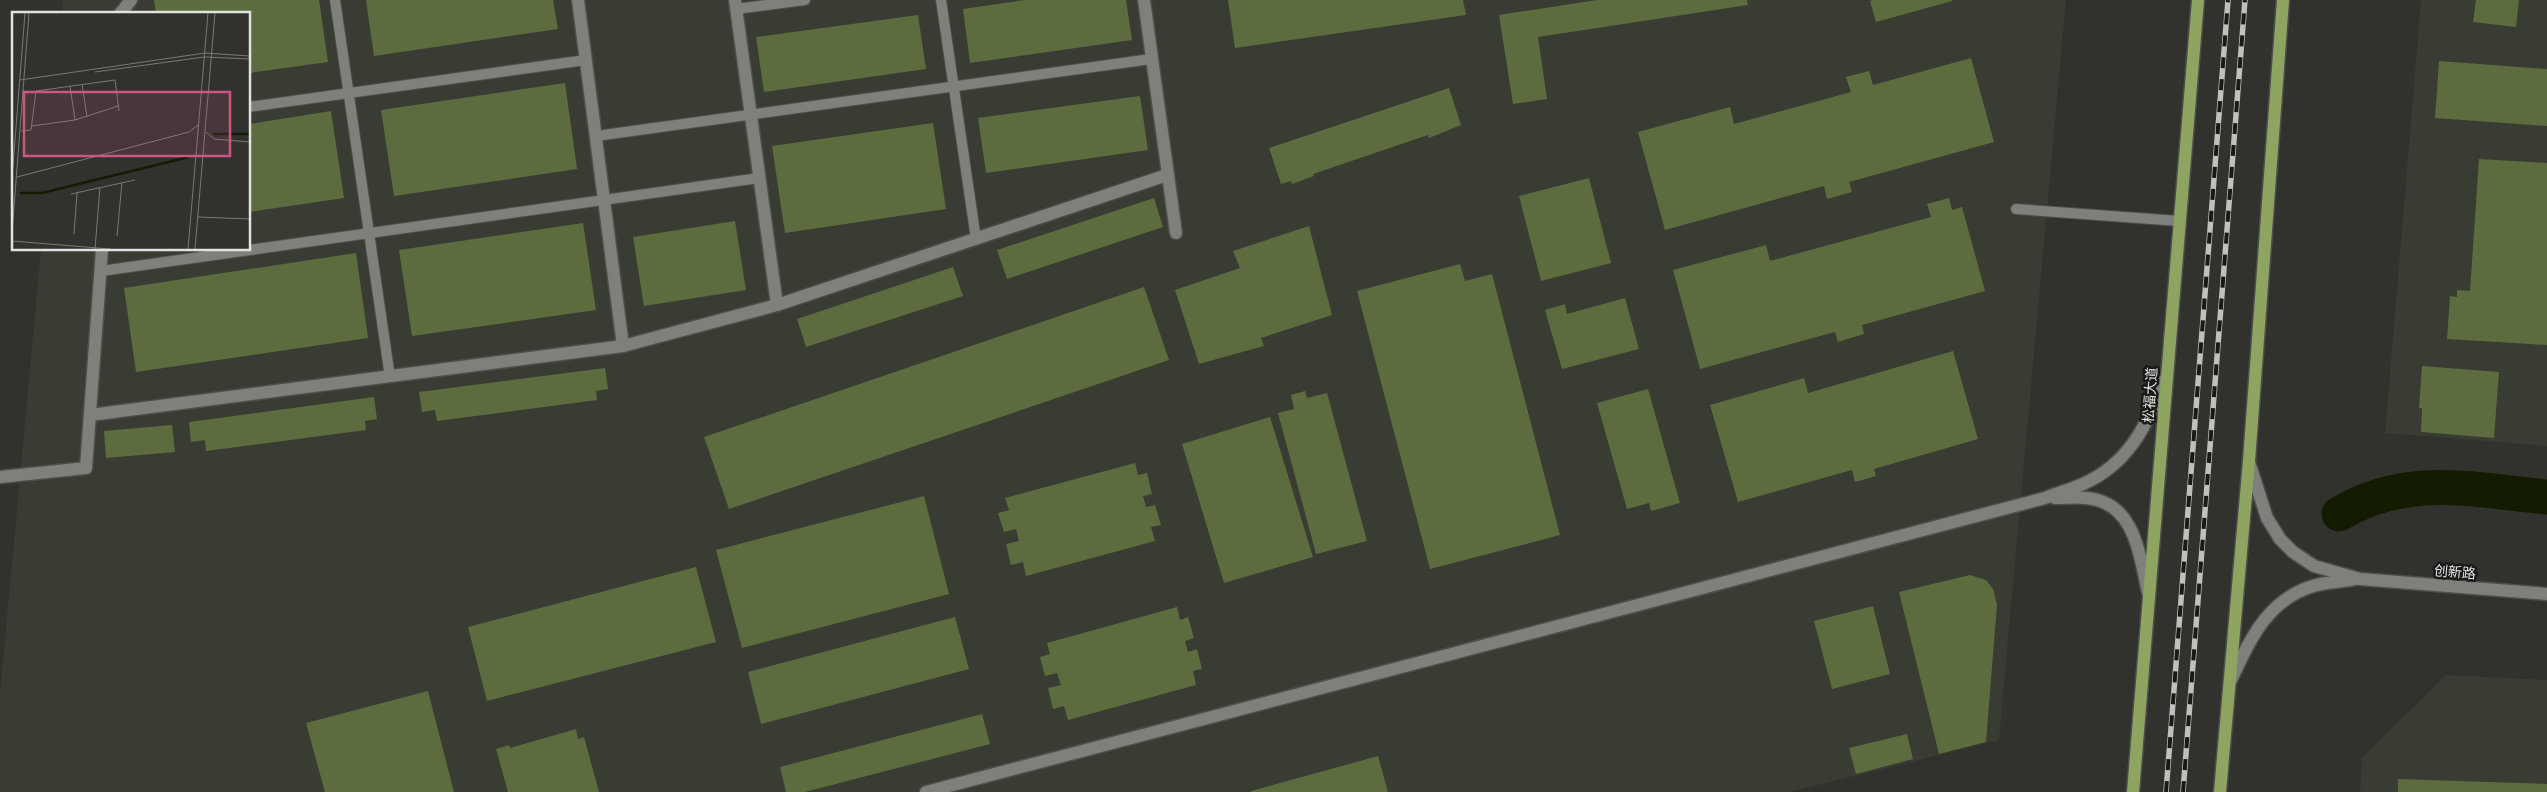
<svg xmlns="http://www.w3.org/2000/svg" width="2547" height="792" viewBox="0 0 2547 792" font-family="Barlow,'Noto Sans SC',sans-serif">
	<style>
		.built { fill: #383c32 }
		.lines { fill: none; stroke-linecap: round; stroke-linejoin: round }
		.river { stroke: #131c00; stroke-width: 35 }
		.building { fill: #5d6c3e }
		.service-casing { stroke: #4d4e4b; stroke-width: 12 }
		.minor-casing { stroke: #4d4e4b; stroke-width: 15 }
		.tertiary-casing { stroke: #4d4e4b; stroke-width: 15 }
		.primary-casing { stroke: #4d4e4b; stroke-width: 15 }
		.service { stroke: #7e807b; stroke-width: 10 }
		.minor { stroke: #7e807b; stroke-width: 12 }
		.tertiary { stroke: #7e807b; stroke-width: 12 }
		.primary { stroke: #8fa460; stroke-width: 12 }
		.rail-casing { stroke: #c0c1be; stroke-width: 5.5 }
		.rail { stroke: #191a18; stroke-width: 4; stroke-dasharray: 11; stroke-linecap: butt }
		.labels { text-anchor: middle; stroke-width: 5; stroke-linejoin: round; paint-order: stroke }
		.street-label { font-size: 14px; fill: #e2e3e0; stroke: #191a18 }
		.inset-river { fill: none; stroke: #131c00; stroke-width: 2.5 }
		.inset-road { fill: none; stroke: #787975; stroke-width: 1 }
		.view { fill: #cc5583; fill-opacity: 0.15; stroke: #cc5583; stroke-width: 2.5 }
		.inset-edge { fill: none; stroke: #e2e3e0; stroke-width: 2.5 }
	</style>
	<rect width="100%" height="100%" fill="#31322e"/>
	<!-- built -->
	<g class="built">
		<path d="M 63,0 L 2066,0 L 1999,740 L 1790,792 L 0,792 L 0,693 L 41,249 L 249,249 L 249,14 L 62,14 Z"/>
		<path d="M 2421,0 L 2547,0 L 2547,446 L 2385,433 Z"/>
		<path d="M 2446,675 L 2547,680 L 2547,792 L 2360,792 L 2362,758 Z"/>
	</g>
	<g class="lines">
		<!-- river -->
		<path class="river" d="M 2339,514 C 2407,473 2472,490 2547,497"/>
	</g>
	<!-- building -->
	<g class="building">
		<path d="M 154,0 L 319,0 L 328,62 L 249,73 L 249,14 L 156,14 Z"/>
		<path d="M 366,0 L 553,0 L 558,29 L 374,56 Z"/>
		<path d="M 1025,0 L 1126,0 L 1132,40 L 970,63 L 963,9 Z"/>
		<path d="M 1228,0 L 1463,0 L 1466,15 L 1235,48 Z"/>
		<path d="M 1597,0 L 1747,0 L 1748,5 L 1538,37 L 1547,99 L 1513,104 L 1499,15 Z"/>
		<path d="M 1873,0 L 1952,0 L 1952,1 L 1876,22 L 1870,1 Z"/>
		<path d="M 2476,0 L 2519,0 L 2516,27 L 2473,22 Z"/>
		<path d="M 918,15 L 926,69 L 764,92 L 756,37 Z"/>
		<path d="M 1971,58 L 1994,142 L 1849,182 L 1852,192 L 1827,199 L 1824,186 L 1665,230 L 1638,132 L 1730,107 L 1734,124 L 1851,92 L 1846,77 L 1869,71 L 1873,85 Z"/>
		<path d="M 2439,61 L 2547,69 L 2547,126 L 2435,118 Z"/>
		<path d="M 565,83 L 577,169 L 394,196 L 381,110 Z"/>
		<path d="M 1449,88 L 1461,125 L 1429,138 L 1428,135 L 1313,174 L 1314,176 L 1292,184 L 1291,181 L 1281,184 L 1269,148 Z"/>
		<path d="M 1140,96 L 1148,150 L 986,173 L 978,118 Z"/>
		<path d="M 331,111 L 344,198 L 249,212 L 249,124 Z"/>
		<path d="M 933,123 L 946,209 L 785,233 L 772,146 Z"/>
		<path d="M 2479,159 L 2547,163 L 2547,345 L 2447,339 L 2450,296 L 2457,297 L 2457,290 L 2470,291 Z"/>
		<path d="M 1589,178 L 1611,263 L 1541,281 L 1519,196 Z"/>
		<path d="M 1154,198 L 1163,227 L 1007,279 L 997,250 Z"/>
		<path d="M 1949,198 L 1952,210 L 1962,207 L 1985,291 L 1862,325 L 1864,334 L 1838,342 L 1835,332 L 1700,369 L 1673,270 L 1766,245 L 1770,261 L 1931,217 L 1927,204 Z"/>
		<path d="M 735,221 L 746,290 L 644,306 L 633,237 Z"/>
		<path d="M 583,223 L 596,310 L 412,336 L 399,250 Z"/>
		<path d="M 1309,226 L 1332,315 L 1261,338 L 1264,346 L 1199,364 L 1175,290 L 1240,268 L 1233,251 Z"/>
		<path d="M 356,253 L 368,338 L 136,372 L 124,288 Z"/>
		<path d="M 1460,264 L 1465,281 L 1492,274 L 1560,535 L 1430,569 L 1357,291 Z"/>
		<path d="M 953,267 L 963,296 L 806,347 L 797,319 Z"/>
		<path d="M 1144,287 L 1169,360 L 729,509 L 704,437 Z"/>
		<path d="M 1625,298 L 1639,349 L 1562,369 L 1545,310 L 1565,304 L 1567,314 Z"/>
		<path d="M 1953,351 L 1978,439 L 1874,469 L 1876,476 L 1855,482 L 1852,470 L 1738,502 L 1710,405 L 1804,378 L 1808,393 Z"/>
		<path d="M 2422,366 L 2499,372 L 2494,438 L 2421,432 L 2422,408 L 2419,408 Z"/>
		<path d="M 605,368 L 608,389 L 596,391 L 597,400 L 437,421 L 435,410 L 422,412 L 419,392 Z"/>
		<path d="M 1648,389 L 1680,503 L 1651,511 L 1649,503 L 1627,509 L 1597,403 Z"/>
		<path d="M 1305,391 L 1307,398 L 1327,393 L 1367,541 L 1316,554 L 1278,413 L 1294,409 L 1291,395 Z"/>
		<path d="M 374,397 L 377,419 L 365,421 L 366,430 L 206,451 L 205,440 L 191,442 L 189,422 Z"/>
		<path d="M 1270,417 L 1313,557 L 1224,583 L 1182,444 Z"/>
		<path d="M 172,425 L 175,452 L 106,458 L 104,431 Z"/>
		<path d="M 1135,463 L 1138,475 L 1147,473 L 1152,494 L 1143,496 L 1146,507 L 1155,505 L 1161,525 L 1151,527 L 1155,541 L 1026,576 L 1023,562 L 1011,565 L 1006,544 L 1019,541 L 1016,529 L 1004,532 L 998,513 L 1009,510 L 1005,498 Z"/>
		<path d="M 924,496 L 949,594 L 742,648 L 716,550 Z"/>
		<path d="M 696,567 L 716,642 L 487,701 L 468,627 Z"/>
		<path d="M 1970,575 L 1986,580 L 1993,589 L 1997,605 L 1986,742 L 1939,754 L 1899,592 Z"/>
		<path d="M 1873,606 L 1890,674 L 1832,689 L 1814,621 Z"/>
		<path d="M 1177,607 L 1180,620 L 1188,617 L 1194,638 L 1185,641 L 1188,652 L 1197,649 L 1202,669 L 1193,671 L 1196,685 L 1068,720 L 1064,706 L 1053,709 L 1048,688 L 1061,685 L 1057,673 L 1045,676 L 1040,657 L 1050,654 L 1047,643 Z"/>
		<path d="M 955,617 L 969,669 L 761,724 L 748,672 Z"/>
		<path d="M 428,691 L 454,792 L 325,792 L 306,723 Z"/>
		<path d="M 982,714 L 990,744 L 805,792 L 786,792 L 780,767 Z"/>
		<path d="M 576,729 L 578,739 L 584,737 L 599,792 L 508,792 L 496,749 L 509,745 L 510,748 Z"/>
		<path d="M 1907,734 L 1913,759 L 1856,774 L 1849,748 Z"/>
		<path d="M 1378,756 L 1388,792 L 1251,792 L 1251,791 Z"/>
		<path d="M 2398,779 L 2547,784 L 2547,792 L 2398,792 Z"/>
	</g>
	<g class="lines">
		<!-- service casing -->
		<g class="service-casing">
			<g id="service">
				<path d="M 335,0 L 390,377"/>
				<path d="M 941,0 L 976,239"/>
				<path d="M 736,9 L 805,0"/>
				<path d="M 249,107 L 586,60"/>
				<path d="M 596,136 L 1151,59"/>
				<path d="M 2016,209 L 2179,221"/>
				<path d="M 101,271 L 759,178"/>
			</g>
		</g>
		<!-- minor casing -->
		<g class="minor-casing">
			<g id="minor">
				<path d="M 578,0 L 623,346"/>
				<path d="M 735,0 L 777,305"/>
				<path d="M 1144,0 L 1176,233"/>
				<path d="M 120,14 L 131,0"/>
				<path d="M 90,415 L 623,346 L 777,305 L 1167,175"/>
				<path d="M 0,477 L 86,468 L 102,249"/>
				<path d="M 2055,498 C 2065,498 2076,497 2086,498 C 2135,502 2139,554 2148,592"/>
				<path d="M 926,792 L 2045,498 C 2060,492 2077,488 2091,480 C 2133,458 2149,419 2166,378"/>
			</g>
		</g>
		<!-- tertiary casing -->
		<g class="tertiary-casing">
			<g id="tertiary">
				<path d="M 2249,462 L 2267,518 L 2280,539 L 2293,552 L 2314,566 L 2360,579 L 2547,594"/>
				<path d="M 2231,680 C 2250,640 2267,600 2313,586 C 2326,582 2342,582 2355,579"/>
			</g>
		</g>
		<!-- primary casing -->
		<g class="primary-casing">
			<g id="primary">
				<path d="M 2133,792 L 2198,0"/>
				<path d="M 2220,792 L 2249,461 L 2283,0"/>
			</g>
		</g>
		<!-- service -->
		<use href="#service" class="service"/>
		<!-- minor -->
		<use href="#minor" class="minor"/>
		<!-- tertiary -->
		<use href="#tertiary" class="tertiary"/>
		<!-- primary -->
		<use href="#primary" class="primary"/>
		<!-- rail casing -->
		<g class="rail-casing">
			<g id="rail">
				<path d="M 2166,792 L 2228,0"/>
				<path d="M 2183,792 L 2245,0"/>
			</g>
		</g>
		<!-- rail -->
		<use href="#rail" class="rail"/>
	</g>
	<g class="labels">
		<!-- street labels -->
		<g class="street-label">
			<text transform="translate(2150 395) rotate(-86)" y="5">松福大道</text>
			<text transform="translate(2455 572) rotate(5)" y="5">创新路</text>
		</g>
	</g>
	<!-- overview -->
	<g transform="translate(12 12)">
		<rect width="238" height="238" fill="#31322e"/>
		<path class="inset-river" d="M 201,122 L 238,122M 8,181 L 30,181 L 177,145"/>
		<path class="inset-road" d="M 83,60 L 192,45 L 238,47M 8,68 L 193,41 L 238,44M 70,72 L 75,105M 58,74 L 63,108M 20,114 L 63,108 L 106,94M 9,119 L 19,118 L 24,79 L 103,68 L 107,99M 194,120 L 202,127 L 238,130M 5,165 L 177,120 L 186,113M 0,166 L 13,1M 59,182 L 123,168M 186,205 L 238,207M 0,221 L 17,1M 62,222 L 65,181M 105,224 L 110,170M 0,229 L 98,237M 83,237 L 88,175M 176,237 L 196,1M 183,237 L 203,1"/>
		<path class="view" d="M 12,80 L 218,80 L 218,144 L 12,144 Z"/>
		<rect width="238" height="238" class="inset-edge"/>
	</g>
</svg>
